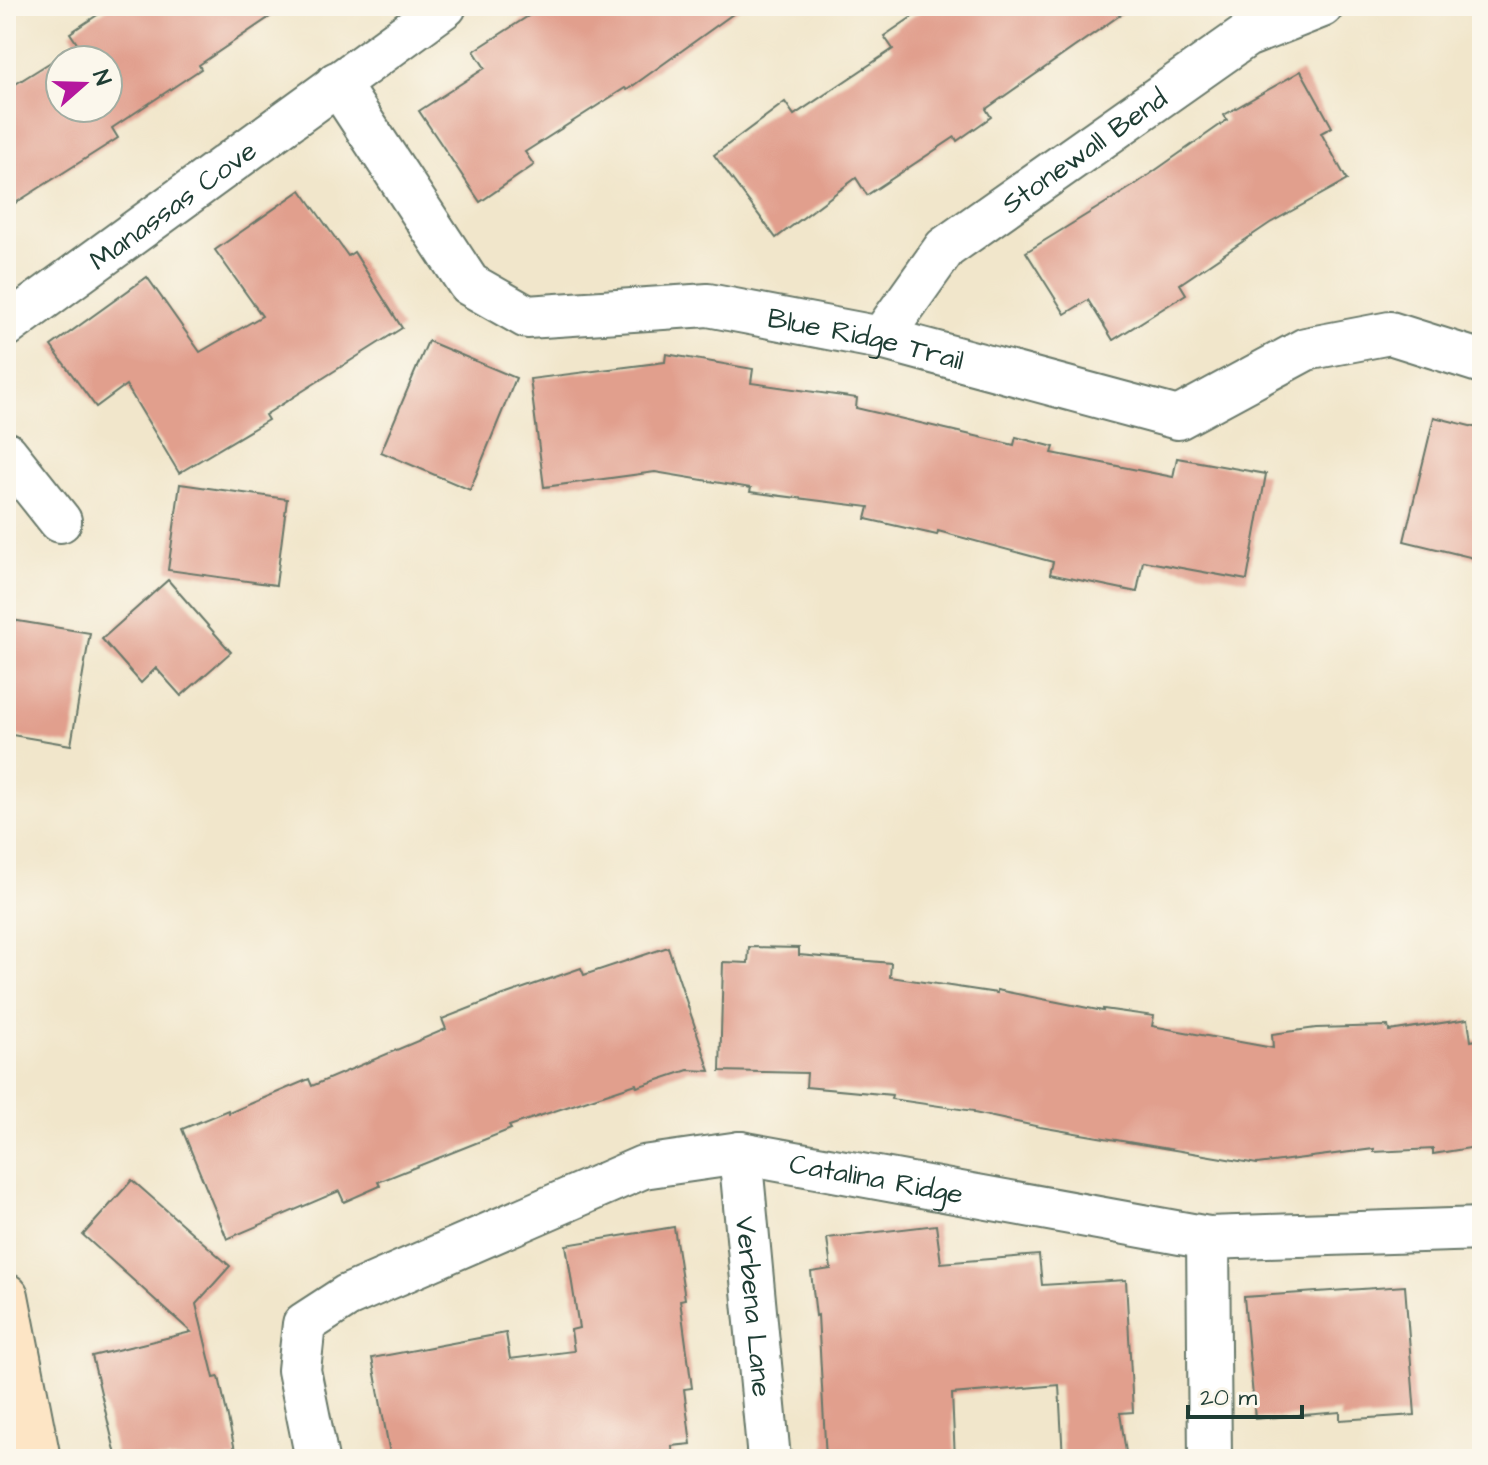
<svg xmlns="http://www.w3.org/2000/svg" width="1488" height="1465" viewBox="0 0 1488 1465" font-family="'Architects Daughter',sans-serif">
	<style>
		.building { fill: #e19f8d; fill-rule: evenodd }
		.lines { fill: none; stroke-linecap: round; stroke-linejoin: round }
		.street-casing { stroke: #687869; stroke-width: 46 }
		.secondary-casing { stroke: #687869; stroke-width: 48 }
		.street { stroke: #fff; stroke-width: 42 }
		.secondary { stroke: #fde5c5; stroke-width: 44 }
		.labels { text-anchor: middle; stroke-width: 6; stroke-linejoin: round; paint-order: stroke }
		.street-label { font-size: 28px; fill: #1f3d34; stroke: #fbf7ec }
	</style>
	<rect width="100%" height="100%" fill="#fbf7ec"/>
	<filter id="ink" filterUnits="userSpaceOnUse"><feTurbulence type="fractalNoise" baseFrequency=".0125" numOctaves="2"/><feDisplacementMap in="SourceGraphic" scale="16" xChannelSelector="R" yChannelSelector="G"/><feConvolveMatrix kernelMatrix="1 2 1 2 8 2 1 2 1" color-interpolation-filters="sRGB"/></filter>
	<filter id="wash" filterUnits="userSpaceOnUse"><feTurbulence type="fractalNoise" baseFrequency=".006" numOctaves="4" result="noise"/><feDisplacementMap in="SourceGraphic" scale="32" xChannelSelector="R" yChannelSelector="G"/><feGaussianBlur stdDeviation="1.8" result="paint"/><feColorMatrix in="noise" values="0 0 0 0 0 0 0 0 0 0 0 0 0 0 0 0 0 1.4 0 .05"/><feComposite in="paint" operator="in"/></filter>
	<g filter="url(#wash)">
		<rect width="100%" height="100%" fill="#f1e6cb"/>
		<g id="blocks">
			<!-- building -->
			<g class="building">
				<path d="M 111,6 L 286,6 L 199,65 L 201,69 L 112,128 L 118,138 L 6,209 L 6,90 L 78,45 L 70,33 ZM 60,60 L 108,60 L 108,108 L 60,108 Z"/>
				<path d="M 544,6 L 744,6 L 627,90 L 625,88 L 525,152 L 534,165 L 480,202 L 419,111 L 485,68 L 474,51 Z"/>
				<path d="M 928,6 L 1133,6 L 986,109 L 991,117 L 957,141 L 955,137 L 867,195 L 856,178 L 776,238 L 714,155 L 785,102 L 794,115 L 893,49 L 884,36 Z"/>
				<path d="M 1301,71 L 1332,127 L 1321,133 L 1347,180 L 1270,223 L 1180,284 L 1186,294 L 1113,340 L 1088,300 L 1065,314 L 1026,252 L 1133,186 L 1227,120 L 1224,115 Z"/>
				<path d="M 301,190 L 348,256 L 354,252 L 402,328 L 265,415 L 268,420 L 179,473 L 126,385 L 96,407 L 51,346 L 147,277 L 200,352 L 262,316 L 215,250 Z"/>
				<path d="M 428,341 L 516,378 L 470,490 L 381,452 Z"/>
				<path d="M 666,354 L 753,369 L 751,383 L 857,398 L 856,408 L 1014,445 L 1016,437 L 1054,447 L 1052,453 L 1173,477 L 1177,458 L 1266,474 L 1247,580 L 1143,561 L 1137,592 L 1050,574 L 1053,562 L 938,531 L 937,535 L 866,519 L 869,507 L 750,492 L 751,488 L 655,472 L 544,487 L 530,379 L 665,362 Z"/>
				<path d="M 1434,417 L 1482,429 L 1482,560 L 1404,541 Z"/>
				<path d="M 180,484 L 287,499 L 276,585 L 168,570 Z"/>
				<path d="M 168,580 L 231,652 L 181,696 L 156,668 L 141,683 L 102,639 Z"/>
				<path d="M 6,619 L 90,633 L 71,745 L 6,734 Z"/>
				<path d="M 668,947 L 710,1071 L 688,1070 L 637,1087 L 636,1084 L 509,1126 L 511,1129 L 378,1182 L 380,1186 L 344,1202 L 339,1191 L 227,1239 L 182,1129 L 228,1110 L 229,1113 L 309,1079 L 312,1086 L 446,1029 L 442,1019 L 498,997 L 581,968 L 584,975 Z"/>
				<path d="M 749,947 L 799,948 L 799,955 L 891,963 L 890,977 L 997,993 L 997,990 L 1103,1011 L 1103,1009 L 1154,1016 L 1152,1026 L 1273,1048 L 1272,1034 L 1316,1028 L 1388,1026 L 1389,1031 L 1468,1019 L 1471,1041 L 1482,1039 L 1482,1146 L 1433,1154 L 1433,1149 L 1374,1152 L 1374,1149 L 1257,1164 L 1040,1127 L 974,1113 L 974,1111 L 891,1099 L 892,1095 L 806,1087 L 807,1073 L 720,1071 L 723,962 L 748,963 Z"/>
				<path d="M 132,1180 L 230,1266 L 196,1304 L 214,1378 L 219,1377 L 237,1459 L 117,1459 L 92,1356 L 191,1332 L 83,1235 Z"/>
				<path d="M 936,1225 L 941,1263 L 1039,1255 L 1042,1285 L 1126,1280 L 1133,1412 L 1120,1413 L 1127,1459 L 1063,1459 L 1059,1385 L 952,1394 L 955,1459 L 826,1459 L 818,1315 L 816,1316 L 811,1272 L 831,1269 L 827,1238 Z"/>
				<path d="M 674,1227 L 685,1299 L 680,1300 L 692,1388 L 684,1389 L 691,1444 L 672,1446 L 673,1459 L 391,1459 L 372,1358 L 506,1333 L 510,1359 L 574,1351 L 571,1330 L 579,1328 L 566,1245 Z"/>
				<path d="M 1405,1286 L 1415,1415 L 1340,1420 L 1340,1412 L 1255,1419 L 1244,1297 Z"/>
			</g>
		</g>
	</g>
	<g filter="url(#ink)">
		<use href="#blocks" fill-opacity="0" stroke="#687869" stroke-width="2"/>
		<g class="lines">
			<!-- street casing -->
			<g class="street-casing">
				<g id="street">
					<path id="s1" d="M 337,83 L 469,284 L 527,317 L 708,305 L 881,338 L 1178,418 L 1306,349 L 1390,333 L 1482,362"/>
					<path id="s2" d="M 6,326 L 445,6"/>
					<path id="s3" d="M 881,338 L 945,248 L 1246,36 L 1322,6"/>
					<path d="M 6,453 L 60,521"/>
					<path id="s4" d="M 740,1153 L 769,1459"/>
					<path d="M 1208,1238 L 1210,1459"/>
					<path id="s5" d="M 317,1459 L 299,1370 L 304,1324 L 347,1296 L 643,1167 L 740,1153 L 1208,1238 L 1482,1229"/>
				</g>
			</g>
			<!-- secondary casing -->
			<g class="secondary-casing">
				<path id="secondary" d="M 6,1296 L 38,1459"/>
			</g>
			<!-- street -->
			<use href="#street" class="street"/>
			<!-- secondary -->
			<use href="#secondary" class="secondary"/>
		</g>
	</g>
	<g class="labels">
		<!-- street labels -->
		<g class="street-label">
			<text dy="10" stroke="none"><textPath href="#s3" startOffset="280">Stonewall Bend</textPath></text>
			<text dy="10" stroke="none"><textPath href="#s2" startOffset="206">Manassas Cove</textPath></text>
			<text dy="10" stroke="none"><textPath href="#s1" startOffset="650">Blue Ridge Trail</textPath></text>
			<text dy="10" stroke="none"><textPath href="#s5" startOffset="748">Catalina Ridge</textPath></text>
			<text dy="10" stroke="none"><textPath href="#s4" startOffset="154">Verbena Lane</textPath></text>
		</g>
	</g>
	<!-- margin -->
	<rect width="1488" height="1465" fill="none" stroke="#fbf7ec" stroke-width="32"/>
	<!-- north arrow -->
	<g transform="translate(84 84) rotate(70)"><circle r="38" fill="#fbf7ec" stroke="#a3ada2" stroke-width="2"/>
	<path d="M0-6L14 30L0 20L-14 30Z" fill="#b5179e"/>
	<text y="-12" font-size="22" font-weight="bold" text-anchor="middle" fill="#1f3d34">N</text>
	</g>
	<!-- scale -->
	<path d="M1188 1405v12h114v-12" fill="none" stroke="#1f3d34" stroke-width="4"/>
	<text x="1200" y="1405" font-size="24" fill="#1f3d34" stroke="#fbf7ec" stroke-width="6" paint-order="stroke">20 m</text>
</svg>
